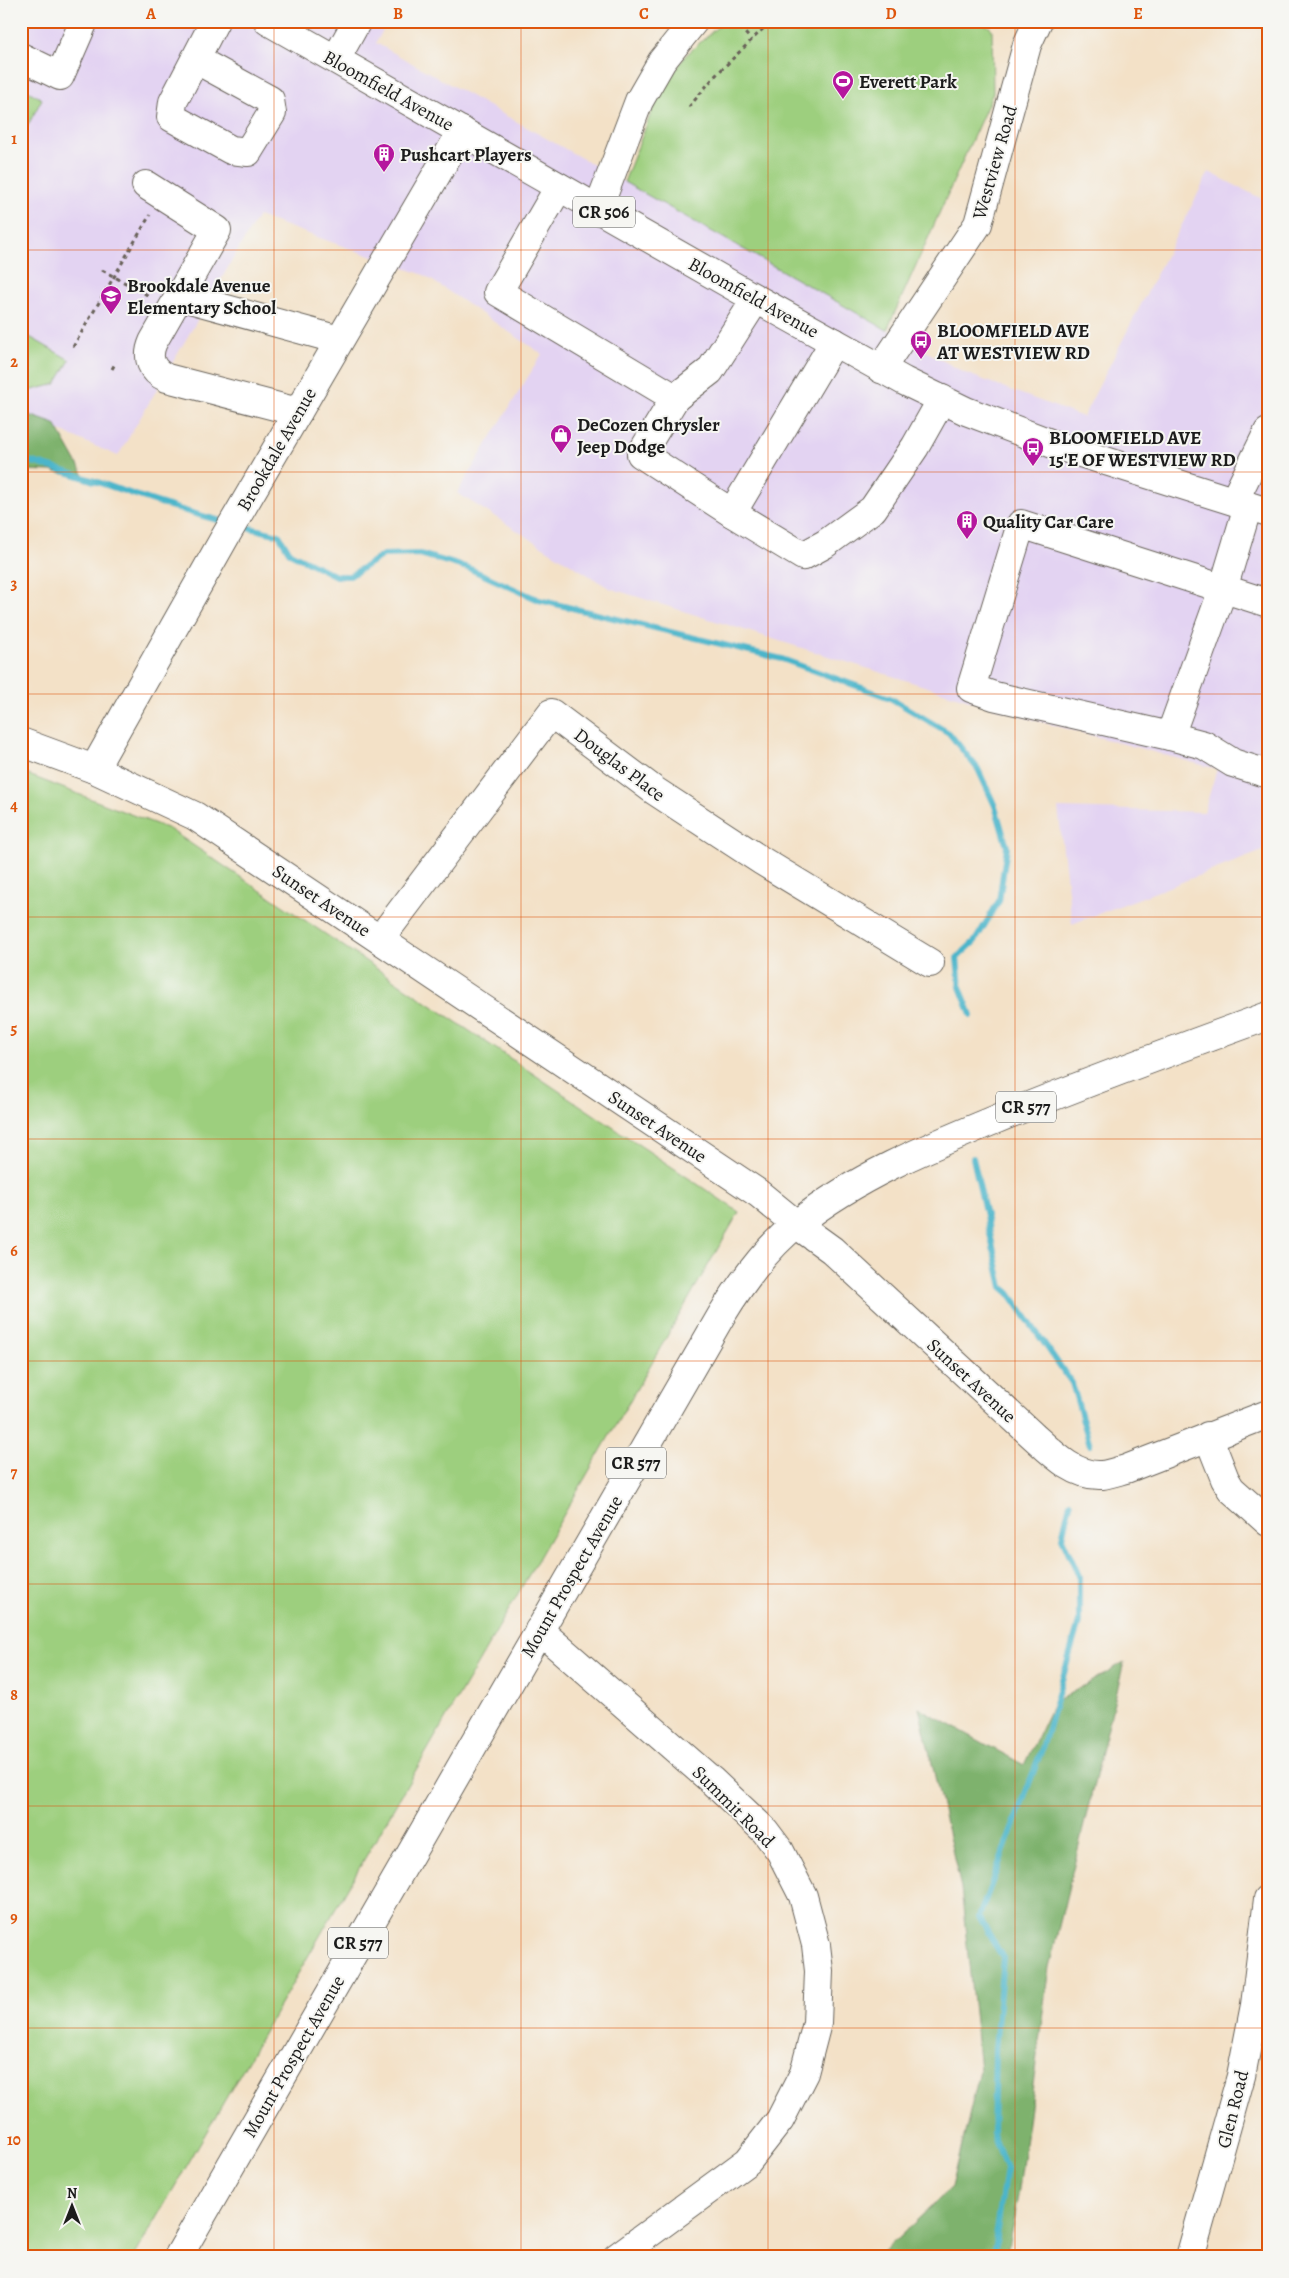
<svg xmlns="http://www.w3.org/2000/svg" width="1289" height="2278" viewBox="0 0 1289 2278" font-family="Alegreya,serif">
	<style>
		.built { fill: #e3d3f2 }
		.green { fill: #9dcf7e; stroke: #5c764d }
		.forest { fill: #7eb26d; stroke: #4d6744 }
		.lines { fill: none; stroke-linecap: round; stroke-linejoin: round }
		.stream { stroke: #4cb5ca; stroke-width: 6 }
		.minor-casing { stroke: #676158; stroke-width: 30 }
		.major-casing { stroke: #676158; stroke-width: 30 }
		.path { stroke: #676158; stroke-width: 3; stroke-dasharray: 4 4; stroke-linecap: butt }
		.minor { stroke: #fff; stroke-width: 28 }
		.major { stroke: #fff; stroke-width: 28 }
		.grid { fill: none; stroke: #de560d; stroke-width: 1; stroke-opacity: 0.55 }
		.labels { text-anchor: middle; stroke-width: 4; stroke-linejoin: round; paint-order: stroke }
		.shield { fill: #f6f6f2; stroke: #5d5d5c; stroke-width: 1 }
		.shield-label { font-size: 18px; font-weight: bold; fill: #1c1c1c }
		.poi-label { font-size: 19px; font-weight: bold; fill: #1c1c1c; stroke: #f6f6f2; text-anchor: start }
		.street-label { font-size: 19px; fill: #1c1c1c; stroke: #f6f6f2 }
		.neatline { fill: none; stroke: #de560d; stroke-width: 2 }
		.grid-label { font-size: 16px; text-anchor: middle; font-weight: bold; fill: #de560d }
	</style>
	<rect width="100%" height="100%" fill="#f6f6f2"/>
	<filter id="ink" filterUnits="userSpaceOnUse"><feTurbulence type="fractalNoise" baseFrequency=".02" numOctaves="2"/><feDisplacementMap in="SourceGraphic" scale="10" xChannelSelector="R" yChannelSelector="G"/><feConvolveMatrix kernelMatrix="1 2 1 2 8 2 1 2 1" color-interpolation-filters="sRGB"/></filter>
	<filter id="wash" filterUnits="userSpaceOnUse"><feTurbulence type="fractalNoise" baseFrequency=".0096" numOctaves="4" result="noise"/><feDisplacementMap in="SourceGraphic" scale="20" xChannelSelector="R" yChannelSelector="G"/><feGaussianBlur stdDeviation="1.12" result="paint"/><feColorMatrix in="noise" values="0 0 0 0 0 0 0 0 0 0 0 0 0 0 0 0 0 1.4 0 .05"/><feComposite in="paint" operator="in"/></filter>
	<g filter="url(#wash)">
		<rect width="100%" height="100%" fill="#f3e1c7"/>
		<!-- built -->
		<path class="built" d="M 21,21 L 388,21 L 376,43 L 965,373 L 1083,417 L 1209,172 L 1268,202 L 1268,849 L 1072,924 L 1058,808 L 1204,812 L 1217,769 L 1027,718 L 609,588 L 457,493 L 542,354 L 424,275 L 258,216 L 118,456 L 21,414 Z"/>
		<!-- green -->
		<g class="green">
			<path d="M 724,21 L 981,21 L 992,29 L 993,93 L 887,330 L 624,182 L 657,98 L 685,56 Z"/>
			<path d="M 21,87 L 42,99 L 21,138 Z"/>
			<path d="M 21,332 L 70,360 L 56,384 L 21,393 Z"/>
			<path d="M 21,772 L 169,829 L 739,1212 L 134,2257 L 21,2257 Z"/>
		</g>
		<!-- forest -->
		<g class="forest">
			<path d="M 21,412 L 55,424 L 86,479 L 51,471 L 21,470 Z"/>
			<path d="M 1124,1662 L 1049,1967 L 1018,2196 L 1006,2257 L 878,2257 L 952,2187 L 980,2070 L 961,1888 L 919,1708 L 1024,1765 L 1053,1704 Z"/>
		</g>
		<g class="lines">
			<!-- stream -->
			<g class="stream">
				<path d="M 21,459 C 91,476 156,506 226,522"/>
				<path d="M 238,525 L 279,535 L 290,553 L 336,576 L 350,576 L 383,555 L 420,554 L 468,568 L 539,600 L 782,659 L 890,698 L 949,733 L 978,769 L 995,806 L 1007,847 L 999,901 L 975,941 L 957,958 L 960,987 L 971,1015"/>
				<path d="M 973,1158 L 1002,1287 L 1009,1293 L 1072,1383 L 1090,1445"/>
				<path d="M 993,2257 L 1006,2169 L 993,2134 L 995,2051 L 1003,1958 L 979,1917 L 1042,1749 L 1079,1622 L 1079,1576 L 1062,1538 L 1070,1503"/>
			</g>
		</g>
	</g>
	<g filter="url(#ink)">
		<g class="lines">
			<!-- minor casing -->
			<g class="minor-casing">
				<g id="minor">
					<path d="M 21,57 L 60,76 L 84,21"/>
					<path d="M 195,59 L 270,100 L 272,113 L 248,152 L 231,150 L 171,117 L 173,102 L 215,21"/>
					<path d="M 336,59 L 357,21"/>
					<path d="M 146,185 L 217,230 L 153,342 C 146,358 151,371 167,378 L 298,412"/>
					<path d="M 559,187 L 498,292 L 675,398 L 710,371 L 756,299"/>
					<path d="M 598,209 L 639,101 L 662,61 L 694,21"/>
					<path d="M 179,296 L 339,340"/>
					<path d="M 881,369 L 978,224 L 1027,45 L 1038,21"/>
					<path d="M 675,398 L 641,454 L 732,513 L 834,342"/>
					<path d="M 1234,501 L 1268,432"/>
					<path d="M 1248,506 L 1223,589 L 1170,736 L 994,696 L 971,688 L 1021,524 L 1268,603"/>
					<path d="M 732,513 L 803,556 L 825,544 L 873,509 L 915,447 L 942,399"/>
					<path d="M 1170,736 L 1204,745 L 1233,763 L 1268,774"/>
					<path d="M 21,742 L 94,769 L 195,816 L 758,1193 L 796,1224 L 832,1250 L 1031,1434 C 1050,1451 1074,1477 1102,1475 C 1110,1474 1118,1471 1126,1469 L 1268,1414"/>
					<path d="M 94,769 L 225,537 L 462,131"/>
					<path d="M 380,939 L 551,713 L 655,791 L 762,861 L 930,963"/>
					<path d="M 1208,1436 L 1225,1479 L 1231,1489 L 1268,1522"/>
					<path d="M 539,1630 L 711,1780 L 765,1831 L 780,1851 L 803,1896 L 816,1945 L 819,1971 L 817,2023 L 804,2073 L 780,2120 L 748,2161 L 617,2257"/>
					<path d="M 1190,2257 L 1241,2076 L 1255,2005 L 1268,1899"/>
				</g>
			</g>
			<!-- major casing -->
			<g class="major-casing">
				<g id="major">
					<path d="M 268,21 L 735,287 L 904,381 L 966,411 L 1058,446 L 1268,512"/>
					<path d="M 178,2257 L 721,1316 C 741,1283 767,1247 798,1223 C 856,1177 924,1149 992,1121 C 1083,1083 1175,1050 1268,1016"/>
				</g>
			</g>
			<!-- path -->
			<g class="path">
				<path d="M 735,21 L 751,40"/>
				<path d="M 689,107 L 714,77 L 771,21"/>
				<path d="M 102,270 L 151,297"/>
				<path d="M 73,347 L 150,215"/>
				<path d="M 112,369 L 116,362"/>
			</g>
			<!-- minor -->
			<use href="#minor" class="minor"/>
			<!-- major -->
			<use href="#major" class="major"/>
		</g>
	</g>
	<!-- grid -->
	<path class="grid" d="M 274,21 L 274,2257M 521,21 L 521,2257M 768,21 L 768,2257M 1015,21 L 1015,2257M 21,250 L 1268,250M 21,472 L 1268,472M 21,694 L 1268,694M 21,917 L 1268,917M 21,1139 L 1268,1139M 21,1361 L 1268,1361M 21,1584 L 1268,1584M 21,1806 L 1268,1806M 21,2028 L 1268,2028"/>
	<!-- icons -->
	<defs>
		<g id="stadium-pin" transform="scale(1.125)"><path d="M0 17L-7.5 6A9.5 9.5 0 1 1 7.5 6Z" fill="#b5179e" stroke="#f6f6f2"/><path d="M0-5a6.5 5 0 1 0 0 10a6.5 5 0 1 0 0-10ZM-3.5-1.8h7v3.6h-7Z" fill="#fff"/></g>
		<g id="building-pin" transform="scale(1.125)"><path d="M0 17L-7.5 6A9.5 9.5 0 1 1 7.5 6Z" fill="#b5179e" stroke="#f6f6f2"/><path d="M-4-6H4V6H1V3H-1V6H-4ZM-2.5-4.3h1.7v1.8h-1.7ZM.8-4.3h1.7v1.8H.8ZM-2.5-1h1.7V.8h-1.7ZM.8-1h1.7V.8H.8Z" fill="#fff"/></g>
		<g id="school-pin" transform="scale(1.125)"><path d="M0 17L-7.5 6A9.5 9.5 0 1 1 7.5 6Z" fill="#b5179e" stroke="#f6f6f2"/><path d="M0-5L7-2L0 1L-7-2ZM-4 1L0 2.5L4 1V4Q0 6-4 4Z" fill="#fff"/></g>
		<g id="bus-pin" transform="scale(1.125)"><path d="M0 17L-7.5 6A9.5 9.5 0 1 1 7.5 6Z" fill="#b5179e" stroke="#f6f6f2"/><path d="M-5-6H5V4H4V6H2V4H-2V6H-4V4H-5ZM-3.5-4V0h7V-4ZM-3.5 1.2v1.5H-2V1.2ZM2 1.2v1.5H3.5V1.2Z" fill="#fff"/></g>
		<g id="shop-pin" transform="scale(1.125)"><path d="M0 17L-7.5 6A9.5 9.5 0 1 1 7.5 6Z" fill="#b5179e" stroke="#f6f6f2"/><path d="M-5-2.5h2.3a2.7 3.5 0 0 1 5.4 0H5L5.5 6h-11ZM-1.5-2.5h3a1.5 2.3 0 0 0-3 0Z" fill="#fff"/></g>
	</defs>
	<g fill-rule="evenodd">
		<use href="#stadium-pin" x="843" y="81"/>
		<use href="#building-pin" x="384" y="154"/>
		<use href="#school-pin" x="111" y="296"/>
		<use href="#bus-pin" x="921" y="341"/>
		<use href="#shop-pin" x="561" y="435"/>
		<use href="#bus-pin" x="1033" y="448"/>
		<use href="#building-pin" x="967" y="521"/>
	</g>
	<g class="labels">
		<!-- shield labels -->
		<g class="shield">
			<rect x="573" y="196.5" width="62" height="31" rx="4"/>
			<rect x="996" y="1091.5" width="60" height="31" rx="4"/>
			<rect x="606" y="1447.5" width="60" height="31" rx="4"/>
			<rect x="328" y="1927.5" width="60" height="31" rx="4"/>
		</g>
		<g class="shield-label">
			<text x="604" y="218">CR 506</text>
			<text x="1026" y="1113">CR 577</text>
			<text x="636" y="1469">CR 577</text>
			<text x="358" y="1949">CR 577</text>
		</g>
		<!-- poi labels -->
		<g class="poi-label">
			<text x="859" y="88">Everett Park</text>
			<text x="400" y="161">Pushcart Players</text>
			<text x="127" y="292">Brookdale Avenue<tspan x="127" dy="22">Elementary School</tspan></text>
			<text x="937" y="337">BLOOMFIELD AVE<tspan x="937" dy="22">AT WESTVIEW RD</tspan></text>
			<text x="577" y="431">DeCozen Chrysler<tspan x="577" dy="22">Jeep Dodge</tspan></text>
			<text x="1049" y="444">BLOOMFIELD AVE<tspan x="1049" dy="22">15'E OF WESTVIEW RD</tspan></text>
			<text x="983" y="528">Quality Car Care</text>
		</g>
		<!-- street labels -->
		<g class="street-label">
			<text transform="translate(389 90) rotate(29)" y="7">Bloomfield Avenue</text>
			<text transform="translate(994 162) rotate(-74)" y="7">Westview Road</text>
			<text transform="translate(754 297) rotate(29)" y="7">Bloomfield Avenue</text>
			<text transform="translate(276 449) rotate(-60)" y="7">Brookdale Avenue</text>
			<text transform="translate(620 764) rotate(37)" y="7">Douglas Place</text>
			<text transform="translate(322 900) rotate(34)" y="7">Sunset Avenue</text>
			<text transform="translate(658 1126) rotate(34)" y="7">Sunset Avenue</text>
			<text transform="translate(972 1380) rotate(43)" y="7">Sunset Avenue</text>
			<text transform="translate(571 1576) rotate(-60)" y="7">Mount Prospect Avenue</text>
			<text transform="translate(734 1806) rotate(45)" y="7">Summit Road</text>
			<text transform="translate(293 2056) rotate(-60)" y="7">Mount Prospect Avenue</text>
			<text transform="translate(1232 2109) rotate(-76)" y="7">Glen Road</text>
		</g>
	</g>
	<!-- margin -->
	<rect width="1289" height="2278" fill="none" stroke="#f6f6f2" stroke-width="55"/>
	<!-- north arrow -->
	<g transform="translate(72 2206)" stroke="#f6f6f2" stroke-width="4" paint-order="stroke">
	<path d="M0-4L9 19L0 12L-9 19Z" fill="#1c1c1c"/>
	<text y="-8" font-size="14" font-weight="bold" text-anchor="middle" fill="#1c1c1c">N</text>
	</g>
	<rect x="28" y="28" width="1234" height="2222" class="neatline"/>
	<g class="grid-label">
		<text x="151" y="19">A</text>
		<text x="398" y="19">B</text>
		<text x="644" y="19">C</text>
		<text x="891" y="19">D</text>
		<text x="1138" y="19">E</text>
		<text x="14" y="144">1</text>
		<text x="14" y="367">2</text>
		<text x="14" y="589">3</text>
		<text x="14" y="811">4</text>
		<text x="14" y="1034">5</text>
		<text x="14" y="1256">6</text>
		<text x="14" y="1478">7</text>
		<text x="14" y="1700">8</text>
		<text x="14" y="1923">9</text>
		<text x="14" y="2145">10</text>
	</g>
</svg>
